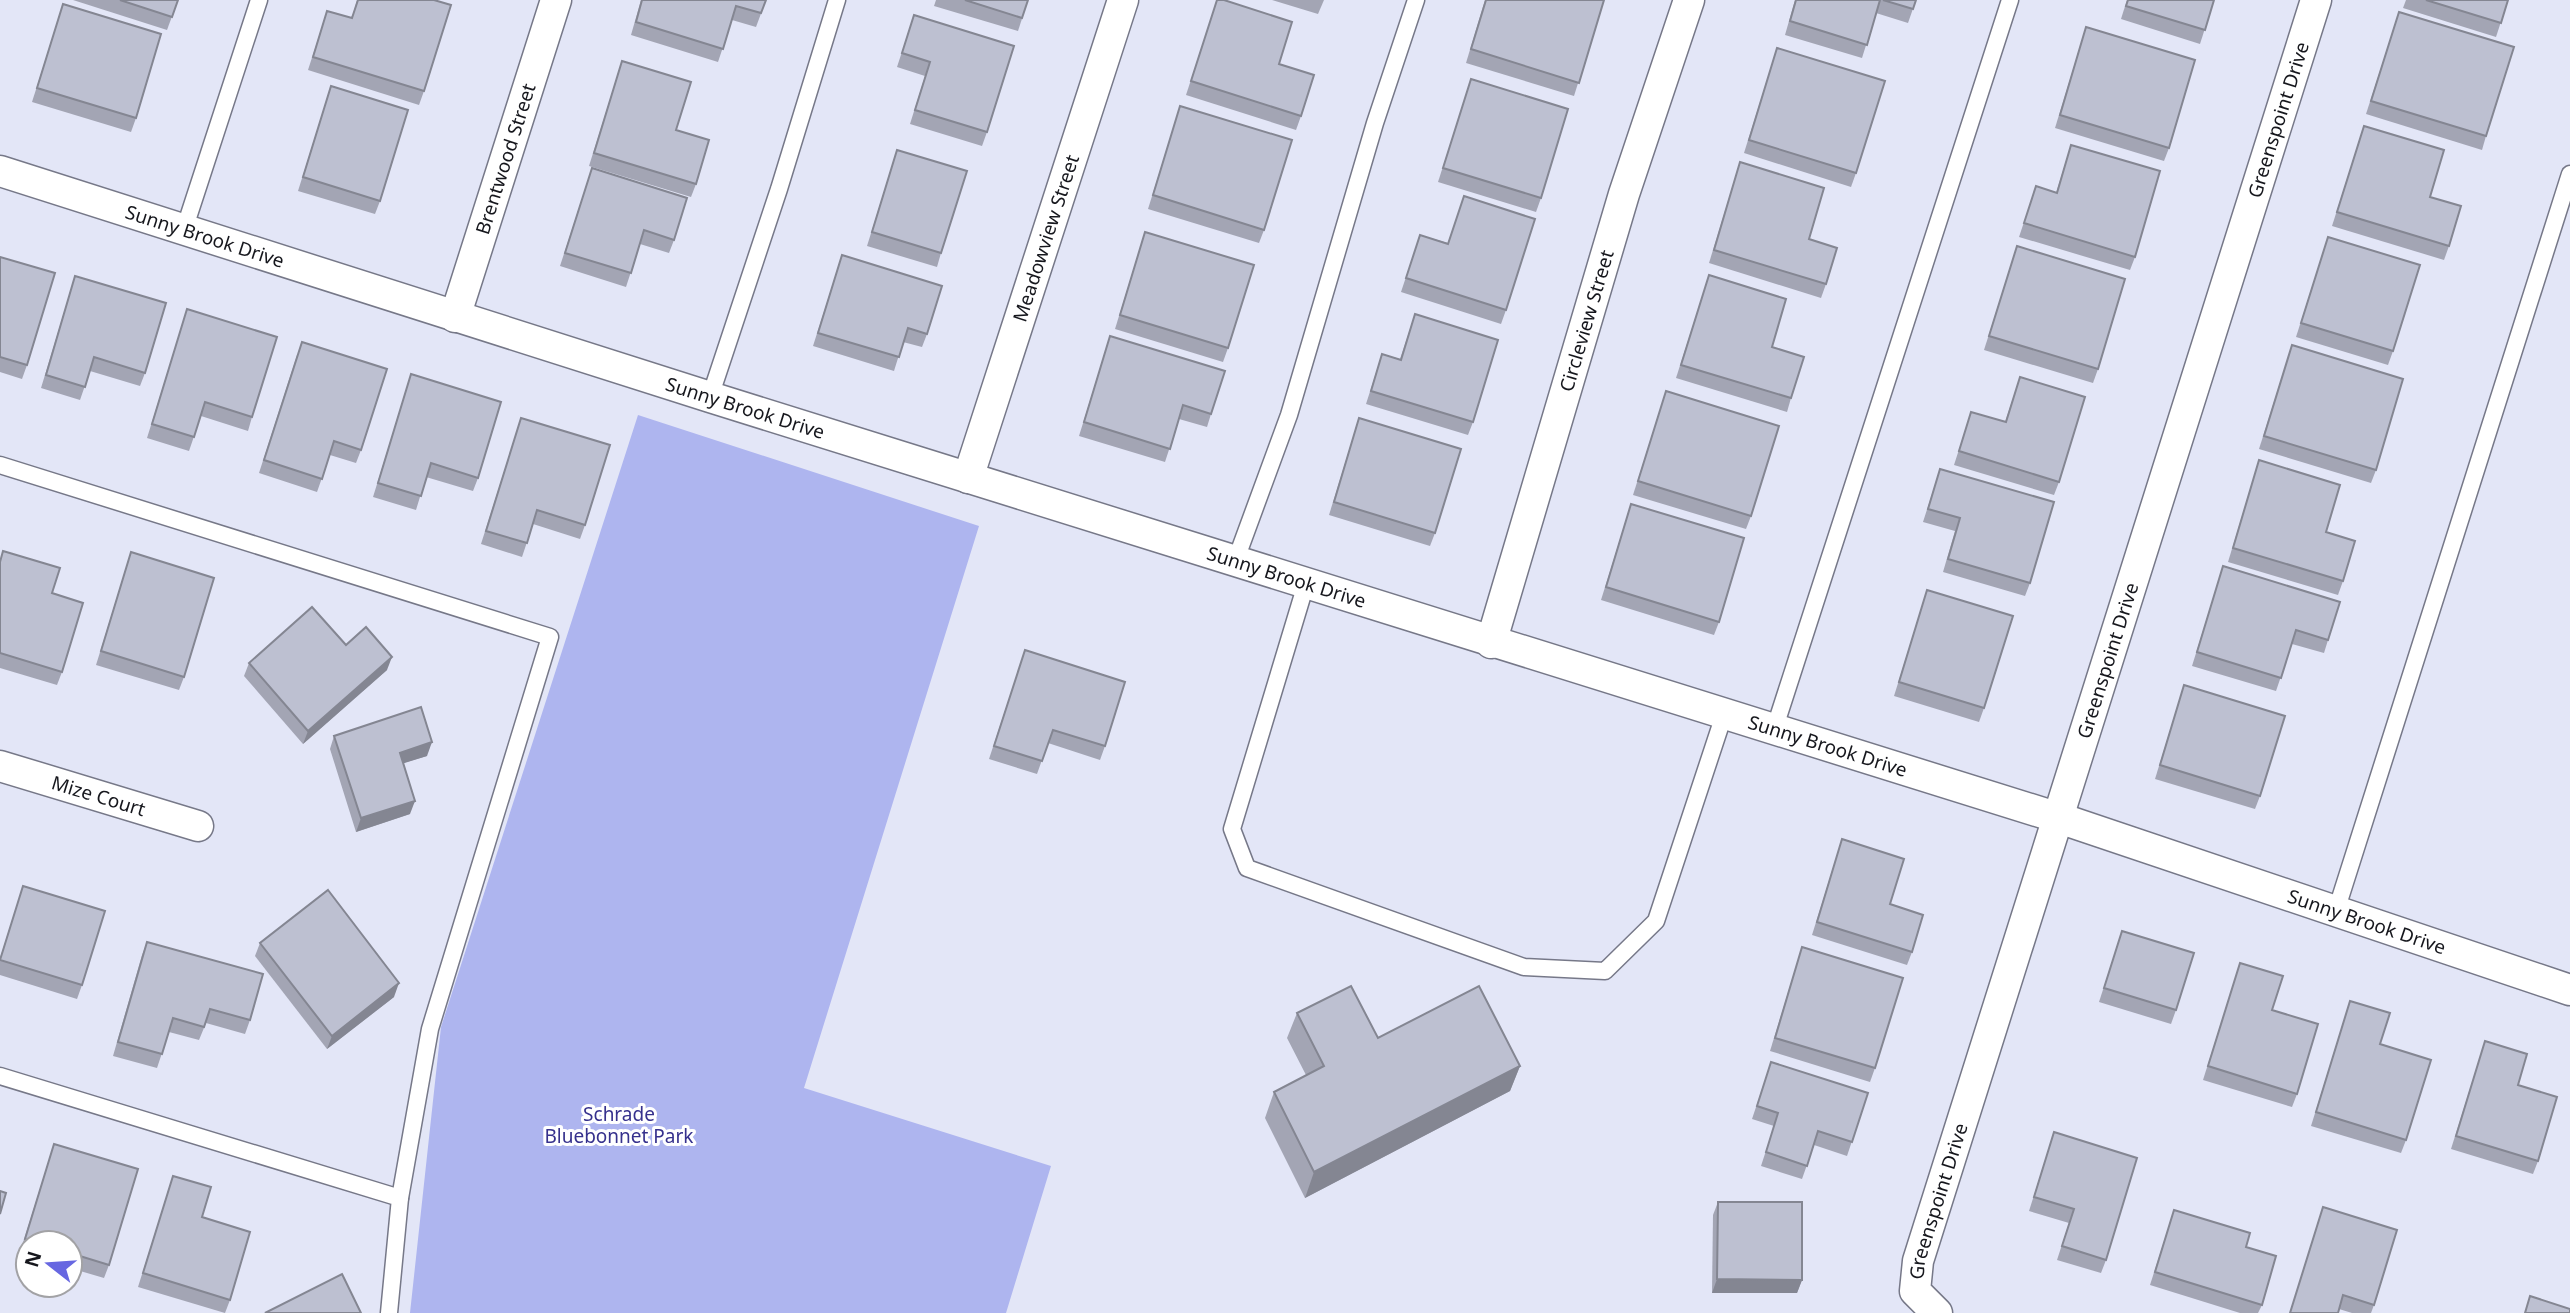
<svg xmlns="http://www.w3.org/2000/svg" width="2570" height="1313" viewBox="0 0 2570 1313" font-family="'Noto Sans',sans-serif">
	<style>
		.green { fill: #aeb5ef }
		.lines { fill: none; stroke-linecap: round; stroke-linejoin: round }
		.lane-casing { stroke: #767888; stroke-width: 19 }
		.street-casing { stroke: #767888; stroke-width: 33 }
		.lane { stroke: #fff; stroke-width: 16 }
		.street { stroke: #fff; stroke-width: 30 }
		.wall { fill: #a3a5b4 }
		.shaded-wall { fill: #848692 }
		.building { fill: #bdc0d1; stroke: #848692; stroke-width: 2 }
		.labels { text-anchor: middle; stroke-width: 6; stroke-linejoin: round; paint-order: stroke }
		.street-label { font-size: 19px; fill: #16171d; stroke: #fff }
		.park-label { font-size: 19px; fill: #36318d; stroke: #fff }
	</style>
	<rect width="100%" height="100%" fill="#e3e6f7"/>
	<!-- green -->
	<path class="green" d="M 638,415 L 979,526 L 804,1088 L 1051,1166 L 1006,1313 L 410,1313 L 441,1027 Z"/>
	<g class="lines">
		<!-- lane casing -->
		<g class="lane-casing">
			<g id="lane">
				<path d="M 184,230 L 259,0"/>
				<path d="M 710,397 L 779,189 L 837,0"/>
				<path d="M 0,465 L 550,637 L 430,1029 L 400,1198"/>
				<path d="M 1235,562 L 1289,415 L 1375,123 L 1416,0"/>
				<path d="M 1306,584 L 1232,829 L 1247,868 L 1524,967 L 1605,971 L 1656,921 L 1724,715"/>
				<path d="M 1774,730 L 2010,0"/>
				<path d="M 2336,911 L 2570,174"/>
				<path d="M 0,1076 L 400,1198 L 389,1313"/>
			</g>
		</g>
		<!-- street casing -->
		<g class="street-casing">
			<g id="street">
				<path id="s1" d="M 0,171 L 710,397 L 2059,818 L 2570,990"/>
				<path id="s2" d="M 455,317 L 556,0"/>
				<path id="s3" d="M 968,478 L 1123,0"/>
				<path id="s4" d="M 1491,643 L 1624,194 L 1689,0"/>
				<path id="s5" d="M 0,766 L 198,826"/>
				<path id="s6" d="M 1937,1313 L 1915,1291 L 1918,1261 L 2316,0"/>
			</g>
		</g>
		<!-- lane -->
		<use href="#lane" class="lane"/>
		<!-- street -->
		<use href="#street" class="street"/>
	</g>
	<!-- wall -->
	<g class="wall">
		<path d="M 73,0 L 178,0 L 167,30 Z"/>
		<path d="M 357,0 L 434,0 L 424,91 L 419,105 L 308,70 L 327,11 L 352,18 Z"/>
		<path d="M 641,0 L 766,0 L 756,27 L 732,20 L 718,62 L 631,35 Z"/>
		<path d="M 936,0 L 1028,0 L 1018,31 L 934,6 Z"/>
		<path d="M 1217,0 L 1279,64 L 1301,116 L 1296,130 L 1186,95 Z"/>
		<path d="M 1272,0 L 1324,0 L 1318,14 Z"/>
		<path d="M 1485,0 L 1604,0 L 1574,96 L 1466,63 Z"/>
		<path d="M 1795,0 L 1916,0 L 1908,23 L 1876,13 L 1862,58 L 1785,35 Z"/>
		<path d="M 2127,0 L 2214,0 L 2200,44 L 2121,19 Z"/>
		<path d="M 2406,0 L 2508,0 L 2496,37 L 2403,8 Z"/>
		<path d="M 63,4 L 136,118 L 131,132 L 32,102 Z"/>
		<path d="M 2399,12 L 2486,136 L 2482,150 L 2366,114 Z"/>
		<path d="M 914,15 L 987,132 L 982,146 L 910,124 L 925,76 L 897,67 Z"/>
		<path d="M 2086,27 L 2169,148 L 2164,161 L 2055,128 Z"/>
		<path d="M 1777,48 L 1856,173 L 1851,187 L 1744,153 Z"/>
		<path d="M 622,61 L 676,130 L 696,184 L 691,197 L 589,166 Z"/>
		<path d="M 1471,79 L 1541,198 L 1536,212 L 1438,182 Z"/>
		<path d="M 331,86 L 380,201 L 375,214 L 298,191 Z"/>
		<path d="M 1180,106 L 1264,230 L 1259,243 L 1148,209 Z"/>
		<path d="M 2364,126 L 2430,197 L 2449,246 L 2444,260 L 2332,226 Z"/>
		<path d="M 2071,145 L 2135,257 L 2130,270 L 2019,237 L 2036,186 L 2056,193 Z"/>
		<path d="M 897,150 L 941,253 L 937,267 L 867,246 Z"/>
		<path d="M 1740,162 L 1809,239 L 1826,284 L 1821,298 L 1709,263 Z"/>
		<path d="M 592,168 L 674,240 L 669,253 L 640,244 L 626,287 L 560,266 Z"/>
		<path d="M 1464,196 L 1506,310 L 1501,324 L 1401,292 L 1420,235 L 1448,243 Z"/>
		<path d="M 1145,232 L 1228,348 L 1223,362 L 1115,329 Z"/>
		<path d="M 2328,237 L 2393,351 L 2388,365 L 2296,337 Z"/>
		<path d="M 2017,246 L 2098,369 L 2093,383 L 1984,350 Z"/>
		<path d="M 842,255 L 927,334 L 922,347 L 903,342 L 894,371 L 813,346 Z"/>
		<path d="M 0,257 L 27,365 L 22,379 L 0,372 Z"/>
		<path d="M 1709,275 L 1772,347 L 1791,398 L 1787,412 L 1676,378 Z"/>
		<path d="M 75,276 L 145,373 L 140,386 L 90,371 L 80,400 L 41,388 Z"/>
		<path d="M 187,309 L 252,417 L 248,431 L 201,416 L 189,451 L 147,438 Z"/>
		<path d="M 1415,314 L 1473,422 L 1468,435 L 1366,404 L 1382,354 L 1400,359 Z"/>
		<path d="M 1110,336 L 1211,414 L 1207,427 L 1179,419 L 1165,462 L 1079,436 Z"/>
		<path d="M 2292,345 L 2376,470 L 2371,483 L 2259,449 Z"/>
		<path d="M 297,355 L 361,450 L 356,463 L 330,455 L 317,492 L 259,473 Z"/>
		<path d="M 411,374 L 478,478 L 473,491 L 426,477 L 416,510 L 373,497 Z"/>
		<path d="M 2020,377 L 2059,482 L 2054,495 L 1954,465 L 1971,412 L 2005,422 Z"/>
		<path d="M 1666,391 L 1751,516 L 1746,529 L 1633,495 Z"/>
		<path d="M 521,418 L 585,525 L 580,539 L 533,524 L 522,557 L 481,544 Z"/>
		<path d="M 1359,418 L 1435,533 L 1430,546 L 1329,515 Z"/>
		<path d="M 2259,460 L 2326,532 L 2343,581 L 2338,595 L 2228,562 Z"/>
		<path d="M 1940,469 L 2030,583 L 2025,596 L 1943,572 L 1955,531 L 1923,522 Z"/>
		<path d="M 1631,504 L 1719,622 L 1714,635 L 1601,600 Z"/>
		<path d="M 131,552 L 184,677 L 179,690 L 96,665 Z"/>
		<path d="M 0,560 L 52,593 L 62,672 L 57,685 L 0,668 Z"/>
		<path d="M 2223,566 L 2328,640 L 2324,653 L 2292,644 L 2276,691 L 2192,666 Z"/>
		<path d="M 1927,590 L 1984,708 L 1979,722 L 1894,696 Z"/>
		<path d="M 346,645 L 387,670 L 303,744 L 244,676 L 249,663 Z"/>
		<path d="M 1025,650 L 1105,746 L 1100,760 L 1048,743 L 1037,774 L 989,759 Z"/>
		<path d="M 2184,685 L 2260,796 L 2255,809 L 2155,779 Z"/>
		<path d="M 334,736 L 427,756 L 403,763 L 410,814 L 356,832 L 330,749 Z"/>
		<path d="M 1842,839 L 1890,904 L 1912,952 L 1907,965 L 1812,935 Z"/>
		<path d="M 23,886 L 82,985 L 77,999 L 0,975 L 0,958 Z"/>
		<path d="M 2122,931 L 2176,1010 L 2171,1024 L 2099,1002 Z"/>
		<path d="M 147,942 L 250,1020 L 245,1034 L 206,1023 L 199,1040 L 169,1032 L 157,1068 L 113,1056 L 142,955 Z"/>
		<path d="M 260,943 L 394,997 L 327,1049 L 255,956 Z"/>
		<path d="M 1802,947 L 1875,1068 L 1870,1082 L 1770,1051 Z"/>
		<path d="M 2240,963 L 2272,1010 L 2297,1094 L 2292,1107 L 2203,1080 Z"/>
		<path d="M 2350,1001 L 2380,1044 L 2406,1140 L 2401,1153 L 2311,1126 Z"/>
		<path d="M 1297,1013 L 1378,1038 L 1520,1066 L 1510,1091 L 1305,1198 L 1265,1118 L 1274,1092 L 1306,1075 L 1287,1038 Z"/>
		<path d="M 2485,1041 L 2518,1085 L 2538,1161 L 2533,1174 L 2451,1149 Z"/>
		<path d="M 1771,1062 L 1868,1093 L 1847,1156 L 1814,1145 L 1802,1179 L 1761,1166 L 1774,1126 L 1752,1119 Z"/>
		<path d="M 2054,1132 L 2106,1260 L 2101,1273 L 2057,1260 L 2069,1223 L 2029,1211 Z"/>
		<path d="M 54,1144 L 109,1265 L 104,1278 L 70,1268 L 70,1243 L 28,1243 L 28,1255 L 20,1252 Z"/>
		<path d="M 173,1176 L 202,1217 L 230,1300 L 225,1313 L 138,1287 Z"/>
		<path d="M 1718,1202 L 1802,1280 L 1797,1293 L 1712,1293 L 1713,1215 Z"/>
		<path d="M 2323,1207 L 2374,1305 L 2371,1313 L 2352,1313 L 2339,1309 L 2338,1313 L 2290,1313 Z"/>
		<path d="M 2174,1210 L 2246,1247 L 2262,1305 L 2258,1313 L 2240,1313 L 2150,1285 Z"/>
	</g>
	<!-- shaded-wall -->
	<g class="shaded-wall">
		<path d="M 392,657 L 387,670 L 303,744 L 308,731 Z"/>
		<path d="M 432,742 L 427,756 L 395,766 L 400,753 Z"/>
		<path d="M 415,801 L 410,814 L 356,832 L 361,818 Z"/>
		<path d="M 399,983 L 394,997 L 327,1049 L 332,1036 Z"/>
		<path d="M 1520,1066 L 1510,1091 L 1305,1198 L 1314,1172 Z"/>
		<path d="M 1717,1279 L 1802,1280 L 1797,1293 L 1712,1293 Z"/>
	</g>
	<!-- building -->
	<g class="building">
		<path d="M 120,0 L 178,0 L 172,17 Z"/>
		<path d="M 358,0 L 434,0 L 451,5 L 424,91 L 313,57 L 327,11 L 352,18 Z"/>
		<path d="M 642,0 L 766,0 L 761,13 L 736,6 L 723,49 L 636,22 Z"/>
		<path d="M 965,0 L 1028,0 L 1022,18 Z"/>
		<path d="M 1217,0 L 1224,0 L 1292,22 L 1279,64 L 1314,75 L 1301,116 L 1191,81 Z"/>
		<path d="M 1486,0 L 1604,0 L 1579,83 L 1471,49 Z"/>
		<path d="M 1796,0 L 1880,0 L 1867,45 L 1790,21 Z"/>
		<path d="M 1883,0 L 1916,0 L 1913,9 Z"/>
		<path d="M 2128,0 L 2214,0 L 2205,30 L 2126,6 Z"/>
		<path d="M 2426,0 L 2508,0 L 2501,23 Z"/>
		<path d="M 63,4 L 161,34 L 136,118 L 37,88 Z"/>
		<path d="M 2399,12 L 2514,47 L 2486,136 L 2371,101 Z"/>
		<path d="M 914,15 L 1014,46 L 987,132 L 915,110 L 930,62 L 902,53 Z"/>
		<path d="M 2086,27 L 2195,60 L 2169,148 L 2060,115 Z"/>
		<path d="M 1777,48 L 1885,81 L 1856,173 L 1749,140 Z"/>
		<path d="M 622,61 L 691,82 L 676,130 L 709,140 L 696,184 L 594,153 Z"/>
		<path d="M 1471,79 L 1568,109 L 1541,198 L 1443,168 Z"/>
		<path d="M 331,86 L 408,110 L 380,201 L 303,177 Z"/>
		<path d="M 1180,106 L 1292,140 L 1264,230 L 1153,195 Z"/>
		<path d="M 2364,126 L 2444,150 L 2430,197 L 2461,206 L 2449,246 L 2337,212 Z"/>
		<path d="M 2071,145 L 2160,171 L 2135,257 L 2024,223 L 2036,186 L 2057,193 Z"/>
		<path d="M 897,150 L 967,171 L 941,253 L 872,232 Z"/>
		<path d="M 1740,162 L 1824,188 L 1809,239 L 1837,248 L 1826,284 L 1714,250 Z"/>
		<path d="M 592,168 L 687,198 L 674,240 L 644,230 L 631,273 L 565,253 Z"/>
		<path d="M 1464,196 L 1535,219 L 1506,310 L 1406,278 L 1420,235 L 1448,244 Z"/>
		<path d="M 1145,232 L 1254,265 L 1228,348 L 1120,315 Z"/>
		<path d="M 2328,237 L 2420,265 L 2393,351 L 2301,323 Z"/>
		<path d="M 2017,246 L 2125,279 L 2098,369 L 1989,336 Z"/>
		<path d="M 842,255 L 942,286 L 927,334 L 908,328 L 899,357 L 818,333 Z"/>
		<path d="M 0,257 L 55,273 L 27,365 L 0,357 Z"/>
		<path d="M 1709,275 L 1786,299 L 1772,347 L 1804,357 L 1791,398 L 1681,365 Z"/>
		<path d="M 75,276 L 166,303 L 145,373 L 94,357 L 85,387 L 46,375 Z"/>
		<path d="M 187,309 L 277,337 L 252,417 L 205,402 L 194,437 L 152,424 Z"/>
		<path d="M 1415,314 L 1498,340 L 1473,422 L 1371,391 L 1382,354 L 1401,360 Z"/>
		<path d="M 1110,336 L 1225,371 L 1211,414 L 1183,405 L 1170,449 L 1084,422 Z"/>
		<path d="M 302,342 L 387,369 L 361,450 L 334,441 L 322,479 L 264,460 Z"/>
		<path d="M 2292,345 L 2403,379 L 2376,470 L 2264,436 Z"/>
		<path d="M 411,374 L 501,402 L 478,478 L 431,463 L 421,496 L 378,483 Z"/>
		<path d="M 2020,377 L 2085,397 L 2059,482 L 1959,451 L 1971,412 L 2006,422 Z"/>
		<path d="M 1666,391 L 1779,426 L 1751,516 L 1638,481 Z"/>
		<path d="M 521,418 L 610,445 L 585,525 L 537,510 L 527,543 L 486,531 Z"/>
		<path d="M 1359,418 L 1461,449 L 1435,533 L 1334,502 Z"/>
		<path d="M 2259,460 L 2340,485 L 2326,532 L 2355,541 L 2343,581 L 2233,548 Z"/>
		<path d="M 1940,469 L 2054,502 L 2030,583 L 1948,559 L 1960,518 L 1928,509 Z"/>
		<path d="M 1631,504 L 1744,538 L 1719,622 L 1606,587 Z"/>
		<path d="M 3,551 L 60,568 L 52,593 L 83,603 L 62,672 L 0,653 L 0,562 Z"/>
		<path d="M 131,552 L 214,578 L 184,677 L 101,651 Z"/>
		<path d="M 2223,566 L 2340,602 L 2328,640 L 2296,630 L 2281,678 L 2197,652 Z"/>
		<path d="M 1927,590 L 2013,616 L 1984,708 L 1899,682 Z"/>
		<path d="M 312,607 L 346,645 L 366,627 L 392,657 L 308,731 L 249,663 Z"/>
		<path d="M 1025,650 L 1125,682 L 1105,746 L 1053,730 L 1042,761 L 994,746 Z"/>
		<path d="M 2184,685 L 2285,716 L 2260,796 L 2160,765 Z"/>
		<path d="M 421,707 L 432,742 L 400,753 L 415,801 L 361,818 L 334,736 Z"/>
		<path d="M 1842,839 L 1904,859 L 1890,904 L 1923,915 L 1912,952 L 1817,922 Z"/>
		<path d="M 23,886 L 105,911 L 82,985 L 0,960 Z"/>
		<path d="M 328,890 L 399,983 L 332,1036 L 260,943 Z"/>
		<path d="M 2122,931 L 2194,953 L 2176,1010 L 2104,988 Z"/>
		<path d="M 147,942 L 263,974 L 250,1020 L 210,1009 L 204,1027 L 173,1018 L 162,1054 L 118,1042 Z"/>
		<path d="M 1802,947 L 1903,978 L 1875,1068 L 1775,1038 Z"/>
		<path d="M 2240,963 L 2283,976 L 2272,1010 L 2318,1024 L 2297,1094 L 2208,1066 Z"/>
		<path d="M 1351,986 L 1378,1038 L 1479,986 L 1520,1066 L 1314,1172 L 1274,1092 L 1324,1066 L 1297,1013 Z"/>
		<path d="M 2350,1001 L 2390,1013 L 2380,1044 L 2431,1060 L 2406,1140 L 2316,1112 Z"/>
		<path d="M 2485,1041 L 2527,1054 L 2518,1085 L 2557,1097 L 2538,1161 L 2456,1136 Z"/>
		<path d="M 1771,1062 L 1868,1093 L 1852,1142 L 1818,1131 L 1807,1166 L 1766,1152 L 1778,1113 L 1757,1106 Z"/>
		<path d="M 2054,1132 L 2137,1158 L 2106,1260 L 2062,1246 L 2074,1209 L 2034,1197 Z"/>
		<path d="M 54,1144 L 138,1169 L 109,1265 L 70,1253 L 70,1243 L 39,1243 L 25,1239 Z"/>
		<path d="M 173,1176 L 211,1187 L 202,1217 L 250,1232 L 230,1300 L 143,1273 Z"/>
		<path d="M 0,1191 L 6,1193 L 0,1214 Z"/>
		<path d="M 1718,1202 L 1802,1202 L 1802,1280 L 1717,1279 Z"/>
		<path d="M 2323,1207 L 2397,1230 L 2374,1305 L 2343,1295 L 2338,1313 L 2290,1313 Z"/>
		<path d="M 2174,1210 L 2250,1233 L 2246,1247 L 2276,1256 L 2262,1305 L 2155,1272 Z"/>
		<path d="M 342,1274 L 361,1313 L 265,1313 Z"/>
		<path d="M 2530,1296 L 2570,1309 L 2570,1313 L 2525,1313 Z"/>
	</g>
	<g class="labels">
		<!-- street labels -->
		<g class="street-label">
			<text dy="7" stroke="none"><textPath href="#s6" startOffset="1258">Greenspoint Drive</textPath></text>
			<text dy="7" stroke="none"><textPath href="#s2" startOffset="166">Brentwood Street</textPath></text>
			<text dy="7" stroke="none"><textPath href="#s1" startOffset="215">Sunny Brook Drive</textPath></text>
			<text dy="7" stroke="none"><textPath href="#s3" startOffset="252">Meadowview Street</textPath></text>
			<text dy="7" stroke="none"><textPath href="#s4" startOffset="336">Circleview Street</textPath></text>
			<text dy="7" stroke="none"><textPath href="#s1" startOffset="782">Sunny Brook Drive</textPath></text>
			<text dy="7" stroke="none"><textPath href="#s1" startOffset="1349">Sunny Brook Drive</textPath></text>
			<text dy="7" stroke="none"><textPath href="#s6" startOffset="691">Greenspoint Drive</textPath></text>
			<text dy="7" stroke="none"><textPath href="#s1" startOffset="1916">Sunny Brook Drive</textPath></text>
			<text dy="7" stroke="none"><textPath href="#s5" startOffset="103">Mize Court</textPath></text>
			<text dy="7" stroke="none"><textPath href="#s1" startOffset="2483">Sunny Brook Drive</textPath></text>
			<text dy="7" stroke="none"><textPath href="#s6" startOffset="124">Greenspoint Drive</textPath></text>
		</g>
		<!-- park labels -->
		<g class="park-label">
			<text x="619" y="1121">Schrade<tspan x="619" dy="22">Bluebonnet Park</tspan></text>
		</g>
	</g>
	<!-- north arrow -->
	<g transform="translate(49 1264) rotate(287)"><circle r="33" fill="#ffffff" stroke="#a2a2a5" stroke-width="2"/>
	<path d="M0-5L12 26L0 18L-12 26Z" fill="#6767e1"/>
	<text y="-10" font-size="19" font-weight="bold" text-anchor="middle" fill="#16171d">N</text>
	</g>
</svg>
